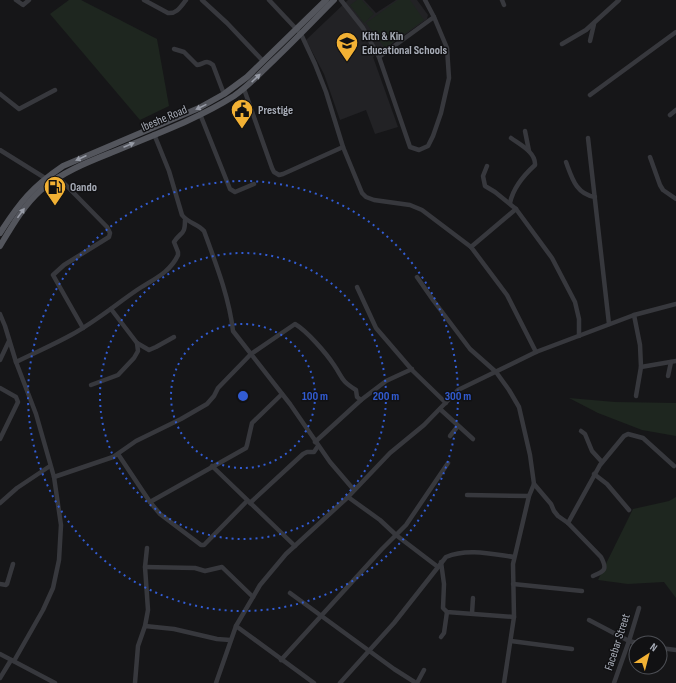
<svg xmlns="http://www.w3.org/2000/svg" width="676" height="683" viewBox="0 0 676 683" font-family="'Sofia Sans Condensed',sans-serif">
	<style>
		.built { fill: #222225 }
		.green { fill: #1e261f }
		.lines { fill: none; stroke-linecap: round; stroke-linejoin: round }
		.minor { stroke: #37383d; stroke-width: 4.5 }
		.major { stroke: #53555c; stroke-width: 6 }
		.oneway { fill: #979ba6 }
		.ring { fill: none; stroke: #325cd3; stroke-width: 2; stroke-dasharray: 2 4 }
		.labels { text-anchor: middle; stroke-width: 3; stroke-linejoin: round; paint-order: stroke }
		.poi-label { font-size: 12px; font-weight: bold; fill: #a8adb8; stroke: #111113; text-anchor: start }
		.street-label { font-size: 12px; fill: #a8adb8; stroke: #111113 }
		.centre { fill: #325cd3; stroke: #111113; stroke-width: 2 }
		.ring-label { font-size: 12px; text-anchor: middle; font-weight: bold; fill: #325cd3; stroke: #111113; stroke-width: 3; stroke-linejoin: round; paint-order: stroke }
	</style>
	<rect width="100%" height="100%" fill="#161618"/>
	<!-- built -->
	<path class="built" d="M 348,0 L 364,0 L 376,13 L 396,0 L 417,0 L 428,15 L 427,19 L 373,57 L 398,127 L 375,134 L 366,110 L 340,120 L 324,74 L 306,40 Z"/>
	<!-- green -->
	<g class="green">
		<path d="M 69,0 L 81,0 L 157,39 L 169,106 L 140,120 L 50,14 Z"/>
		<path d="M 357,0 L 362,0 L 374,14 L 364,23 L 350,5 Z"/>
		<path d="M 398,0 L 410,0 L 424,20 L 385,48 L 366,23 Z"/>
		<path d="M 569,398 L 615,402 L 676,403 L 676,436 L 642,430 L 598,413 Z"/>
		<path d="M 676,497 L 676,598 L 664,582 L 628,584 L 598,580 L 633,509 L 669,501 Z"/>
	</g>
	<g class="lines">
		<!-- minor -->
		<g class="minor">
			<path d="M 16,0 L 23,5 L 29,0"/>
			<path d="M 144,0 L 168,13 C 177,14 181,6 186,0"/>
			<path d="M 202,0 L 227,23 L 263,61"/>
			<path d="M 269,0 L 301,34 L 315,64 L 326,92 L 343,147 L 362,193 L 366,197 L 374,200 L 410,205 L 422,210 L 471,247 L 507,295 L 536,352"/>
			<path d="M 341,0 L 363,28 L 379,57 L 410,147 L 419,150 L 428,146 L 433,136 L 441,113 L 449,78 L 447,48 L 434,17 L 425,0"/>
			<path d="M 502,0 L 504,5"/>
			<path d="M 590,41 L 594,24"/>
			<path d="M 562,44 L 586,30 L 619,0"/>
			<path d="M 174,49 L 184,52 L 197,65 C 204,64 206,59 213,65 L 224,94"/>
			<path d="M 379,57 L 434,17"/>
			<path d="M 244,89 L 272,168 L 274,172 L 279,175 L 283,174 L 343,147"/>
			<path d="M 0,94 L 19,109 L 55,90"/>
			<path d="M 590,95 L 676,32"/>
			<path d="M 200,114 L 230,189 L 235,192 L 254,184"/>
			<path d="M 670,115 L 676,110"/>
			<path d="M 525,131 L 529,151"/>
			<path d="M 154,134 L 169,171 L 182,215 C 188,223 198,224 204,231 C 216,264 229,297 233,331 L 290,404 L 330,462 L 354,490"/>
			<path d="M 588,138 L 609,324"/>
			<path d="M 0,150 L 45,178"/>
			<path d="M 650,157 L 660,185 L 663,190 L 676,199"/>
			<path d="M 566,162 C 572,178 576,194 595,197"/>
			<path d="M 487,166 L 483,176 L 485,186 L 495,192 L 516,209 L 552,258 L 575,302 L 579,319 L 579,336"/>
			<path d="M 58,177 L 107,227 L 110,233 L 109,237 L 64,265 L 53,275 L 83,328"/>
			<path d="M 510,203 C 513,188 524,175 535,165 C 536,152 519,144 511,138"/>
			<path d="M 471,247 L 516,209"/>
			<path d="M 417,277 L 433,300 L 470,349 L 496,372 L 509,390 L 519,407 L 530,455 L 534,484 L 529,496 L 513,564 L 514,617 L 504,683"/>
			<path d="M 357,287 L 376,328 L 413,371 L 446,403"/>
			<path d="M 0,314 L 5,326 L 16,362 L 36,414 L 54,477 L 61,525 L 59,560 L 53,588 L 43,610 L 14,661"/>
			<path d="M 634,315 L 640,345 L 641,367 L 636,396"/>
			<path d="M 137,343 L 149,350 L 156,347 L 174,337"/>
			<path d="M 0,360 L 9,341"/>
			<path d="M 16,362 C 34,353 53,345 71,335 C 95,322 115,305 137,290 C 152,280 170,273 178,255 L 178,252 L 174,242 C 181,231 185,236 185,220"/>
			<path d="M 641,367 L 676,361"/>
			<path d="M 668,376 L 671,362"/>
			<path d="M 91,385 L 118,375 L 134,358 L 138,351 L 137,343 L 111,309"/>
			<path d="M 0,388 L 16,397 L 18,402 L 0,439"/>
			<path d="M 361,400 L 386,381 L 412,369"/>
			<path d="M 440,409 L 473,439"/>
			<path d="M 581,431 L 585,434 L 592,451 L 602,462"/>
			<path d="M 450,436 L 458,426"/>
			<path d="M 118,454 L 150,502 L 160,514 L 201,545 L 204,545 L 247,501"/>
			<path d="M 212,466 L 295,546"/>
			<path d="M 594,474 L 607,484 L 629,510"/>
			<path d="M 54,477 L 113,457 L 136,441 L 181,419 L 207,404 L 214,396 L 218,388 L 251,354 L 295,324 C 307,331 326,353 334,365 C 343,378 340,380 356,390 L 357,397 L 361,400 L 315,442"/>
			<path d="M 534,484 L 551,504 L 554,511 L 558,516 L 568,523 L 601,557 C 608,570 604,571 593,576"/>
			<path d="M 467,495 L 529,496"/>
			<path d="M 348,497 L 380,520 L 396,535 L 438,567"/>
			<path d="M 150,502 L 246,448 L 247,445 L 252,423 L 282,394"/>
			<path d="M 0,503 L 17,488 L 50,466"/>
			<path d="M 250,503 L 303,454 L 307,452 L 314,452 L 318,446"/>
			<path d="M 568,523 L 600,465 L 624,436 L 628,434 L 643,438 L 674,466"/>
			<path d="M 441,562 L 444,584 L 443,608 L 447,612 L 514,617"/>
			<path d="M 145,567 L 195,568 L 205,571 L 222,567 L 253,597"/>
			<path d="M 0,584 L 6,585 L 7,584 L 13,564"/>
			<path d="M 513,584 L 582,591"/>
			<path d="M 290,593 L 394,669 L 416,683"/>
			<path d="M 472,613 L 473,598"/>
			<path d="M 589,620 L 629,641 L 637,643"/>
			<path d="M 145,626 L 174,629 L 217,639 L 230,640"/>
			<path d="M 236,626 L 314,683"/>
			<path d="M 441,637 L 444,633 L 447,612"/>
			<path d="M 511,641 L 572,649"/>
			<path d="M 660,648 L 676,650"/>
			<path d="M 0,654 L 55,683"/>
			<path d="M 281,660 L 382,549 L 406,525 L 448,463"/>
			<path d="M 0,678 L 11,660"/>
			<path d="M 135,683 L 138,646 L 145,626 L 148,610 L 145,567 L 147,548"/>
			<path d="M 216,683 L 236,626 L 260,585 L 286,554 L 348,497 L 390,453 L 424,425 L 458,390 L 536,352 L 634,315 L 676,304"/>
			<path d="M 340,683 L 394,623 L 446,557 C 467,548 492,554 514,557"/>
			<path d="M 417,683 L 424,670"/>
			<path d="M 614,683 L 629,641 L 639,608"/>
		</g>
		<!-- major -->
		<g class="major">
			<path d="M 0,233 C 20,202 32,187 63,166 L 199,108 L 224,94 L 247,77 L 326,0"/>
			<path d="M 0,246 C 12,226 24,205 41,190 C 62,172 88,162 113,152 C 153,135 196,120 234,96 C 249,86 261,72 274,60 C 295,40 314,20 334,0"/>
		</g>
	</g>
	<!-- one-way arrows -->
	<defs><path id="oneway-solid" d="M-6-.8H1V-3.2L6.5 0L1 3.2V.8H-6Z"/></defs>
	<g class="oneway">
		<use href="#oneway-solid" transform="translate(256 78) rotate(-43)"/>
		<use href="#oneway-solid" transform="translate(201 107) rotate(154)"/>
		<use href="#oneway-solid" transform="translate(129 145) rotate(-23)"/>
		<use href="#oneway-solid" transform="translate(81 158) rotate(156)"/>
		<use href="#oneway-solid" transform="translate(21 213) rotate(-54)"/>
	</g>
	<!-- distance rings -->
	<g class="ring">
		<circle cx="243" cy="396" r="72"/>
		<circle cx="243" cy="396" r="143"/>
		<circle cx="243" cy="396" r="215"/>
	</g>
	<!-- icons -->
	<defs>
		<g id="school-pin" transform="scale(1.15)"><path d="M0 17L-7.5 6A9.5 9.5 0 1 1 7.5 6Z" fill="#f2b134" stroke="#111113"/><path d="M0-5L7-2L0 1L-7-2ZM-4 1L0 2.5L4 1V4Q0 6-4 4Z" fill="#111"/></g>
		<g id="civic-pin" transform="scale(1.15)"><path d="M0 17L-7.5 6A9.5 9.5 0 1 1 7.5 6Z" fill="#f2b134" stroke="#111113"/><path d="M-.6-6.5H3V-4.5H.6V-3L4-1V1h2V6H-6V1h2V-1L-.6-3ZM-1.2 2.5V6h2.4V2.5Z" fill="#111"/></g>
		<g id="fuel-pin" transform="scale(1.15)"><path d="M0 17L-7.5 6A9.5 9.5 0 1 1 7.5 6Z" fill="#f2b134" stroke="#111113"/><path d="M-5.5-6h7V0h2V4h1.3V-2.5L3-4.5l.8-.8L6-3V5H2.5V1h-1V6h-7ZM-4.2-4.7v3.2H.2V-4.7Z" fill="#111"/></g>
	</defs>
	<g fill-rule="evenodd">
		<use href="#school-pin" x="347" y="43"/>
		<use href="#civic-pin" x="242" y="110"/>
		<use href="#fuel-pin" x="55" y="187"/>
	</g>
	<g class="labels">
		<!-- poi labels -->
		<g class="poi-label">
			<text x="362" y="40">Kith &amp; Kin<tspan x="362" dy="14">Educational Schools</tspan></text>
			<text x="258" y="114">Prestige</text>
			<text x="70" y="191">Oando</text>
		</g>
		<!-- street labels -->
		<g class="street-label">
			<text transform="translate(164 118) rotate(-23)" y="4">Ibeshe Road</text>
			<text transform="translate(617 642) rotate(-72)" y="4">Facebar Street</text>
		</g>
	</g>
	<circle cx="243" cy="396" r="6" class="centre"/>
	<g class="ring-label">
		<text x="315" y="400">100 m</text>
		<text x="386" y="400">200 m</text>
		<text x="458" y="400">300 m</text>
	</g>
	<!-- north arrow -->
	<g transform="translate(648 655) rotate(36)"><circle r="19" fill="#111113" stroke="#4d4f55"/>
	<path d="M0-3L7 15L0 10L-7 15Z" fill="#f2b134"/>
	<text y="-6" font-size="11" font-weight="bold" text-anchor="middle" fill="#a8adb8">N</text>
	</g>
</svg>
